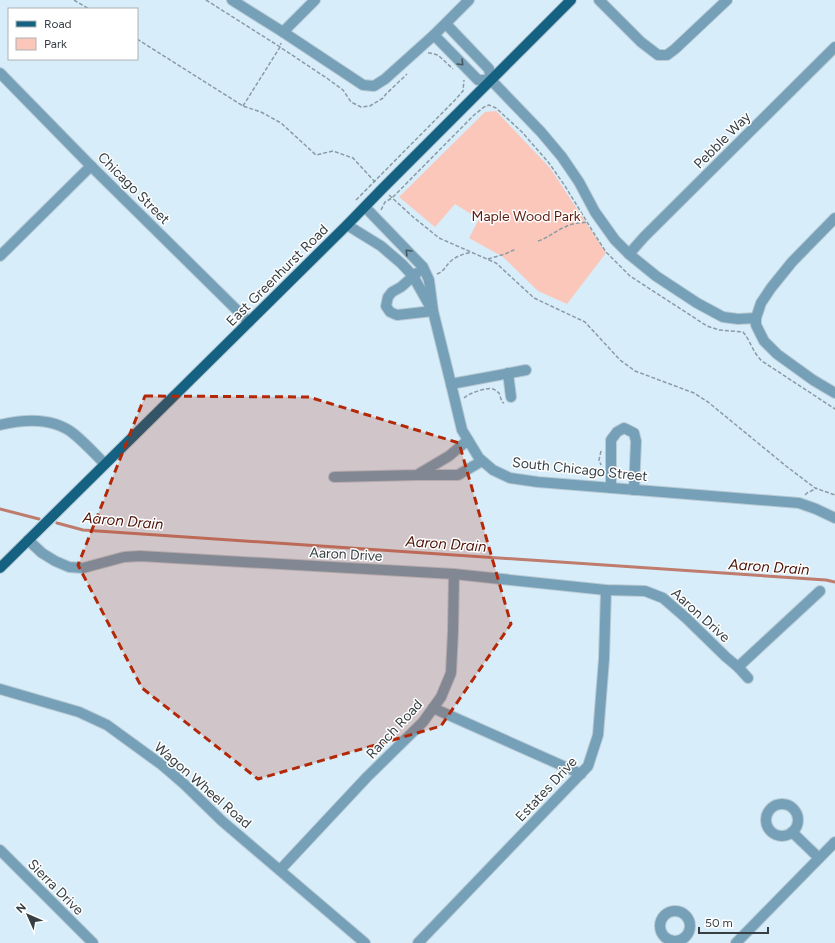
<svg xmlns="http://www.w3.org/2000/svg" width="835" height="943" viewBox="0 0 835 943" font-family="Figtree,sans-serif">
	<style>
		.green { fill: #fbc7bb }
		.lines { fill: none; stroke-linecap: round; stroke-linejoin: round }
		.stream { stroke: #bf7b6c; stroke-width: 3 }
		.minor-casing { stroke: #b7cad5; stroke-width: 12 }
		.major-casing { stroke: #b7cad5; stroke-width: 12 }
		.path { stroke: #8b9ba3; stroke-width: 1.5; stroke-dasharray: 4 2; stroke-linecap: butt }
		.minor { stroke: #76a0b7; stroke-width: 10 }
		.major { stroke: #156181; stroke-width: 10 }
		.oneway { stroke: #465760 }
		.marked { fill: #b42807; fill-opacity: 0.2; stroke: #b42807; stroke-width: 3; stroke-dasharray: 8 5; stroke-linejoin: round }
		.labels { text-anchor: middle; stroke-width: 3; stroke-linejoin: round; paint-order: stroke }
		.street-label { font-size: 14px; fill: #363f43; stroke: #fff }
		.park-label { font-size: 14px; fill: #5a1c0f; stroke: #fff }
		.water-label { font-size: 15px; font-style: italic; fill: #4e1105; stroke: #fff }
	</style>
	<rect width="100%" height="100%" fill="#d7edf9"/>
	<!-- green -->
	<path class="green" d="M 496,111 L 550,168 L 606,253 L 567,304 L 538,291 L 503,257 L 469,238 L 479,219 L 455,204 L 435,227 L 399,197 L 485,112 Z"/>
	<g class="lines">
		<!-- stream -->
		<g class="stream">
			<path d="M 0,509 L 39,519"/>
			<path d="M 57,523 L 83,530 L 826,580 L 835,582"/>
		</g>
		<!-- minor casing -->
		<g class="minor-casing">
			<g id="minor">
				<path d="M 232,0 L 283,32 L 363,85 L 374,86 L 385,79 L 434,35 L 469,0"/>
				<path d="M 599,0 L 641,42 L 658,55 L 667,55 L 675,49 L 727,0"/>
				<path d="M 446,24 L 489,69 L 491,80 L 541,132 L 562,157 L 579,182 L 595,212 L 615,240 L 629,254 L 656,276 L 697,303 L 723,317 L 738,319 L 756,318 L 756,325 L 764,341 L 777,354 L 813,380 L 835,393"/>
				<path d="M 283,32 L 315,0"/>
				<path d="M 434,35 L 478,80 L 491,80"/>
				<path d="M 0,73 L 91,166 L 249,322"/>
				<path d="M 365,207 L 423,267 L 429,280 L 433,311 L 451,384 L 462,430 L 479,458 L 493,470 L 510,478 L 538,482 L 799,503 L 816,509 L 835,518"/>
				<path d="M 347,225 L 381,246 L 402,264 L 413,276 L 431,308"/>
				<path d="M 629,254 L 644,237 L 835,47"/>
				<path d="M 0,256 L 91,166"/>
				<path d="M 417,273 L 401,287 L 392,292 L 388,297 L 386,306 L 390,312 L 397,315 L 433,311"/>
				<path d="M 756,318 L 761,303 L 771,288 L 792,262 L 835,218"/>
				<path d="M 508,373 L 511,397"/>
				<path d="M 451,384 L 526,370"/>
				<path d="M 0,425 C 25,419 53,417 74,434 C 85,443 95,454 105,464"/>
				<path d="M 418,475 L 458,475 L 482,461"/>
				<path d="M 334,477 L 417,475 L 449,456 L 468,440"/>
				<path d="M 611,488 L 611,440 L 617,432 L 624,428 L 634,433 L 636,441 L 634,490"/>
				<path d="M 28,540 L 42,553 L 55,561 L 69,567 L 83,568 L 124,557 L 140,556 L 454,574 L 606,590 L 645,591 L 663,598 L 686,618 L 726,657 L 738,667 L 748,678"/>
				<path d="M 738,667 L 820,591"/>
				<path d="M 0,689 L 79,712 L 107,725 L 162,765 L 184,784 L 222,821 L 365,943"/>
				<path d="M 433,708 L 581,774"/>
				<circle cx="782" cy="820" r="16"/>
				<path d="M 792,832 L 819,858"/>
				<path d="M 0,850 L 93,943"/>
				<path d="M 280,870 L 367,777 L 423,722 L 441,697 L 451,673 L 453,631 L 454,574"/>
				<circle cx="675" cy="926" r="15"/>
				<path d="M 418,943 L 588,766 L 598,735 L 604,659 L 606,590"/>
				<path d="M 736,943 L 835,842"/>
			</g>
		</g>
		<!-- major casing -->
		<g class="major-casing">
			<path id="major" d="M 0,568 L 347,225 L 382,189 L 571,0"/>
		</g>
		<!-- path -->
		<g class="path">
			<path d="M 74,0 L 89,9"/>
			<path d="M 206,0 L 277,45 L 328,79 L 343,90 L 351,102 L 361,107 L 370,106 L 383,98 L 386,94 L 407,74"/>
			<path d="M 137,39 L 243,106 L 261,112 L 281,123 L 316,155 L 333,151 L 353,158 L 376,183"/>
			<path d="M 428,53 L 430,53 L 438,55 L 453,69"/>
			<path d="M 243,106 L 280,47 L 281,43"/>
			<path d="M 389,195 L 412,216 L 439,238 L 496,263 L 534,298 L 585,322 L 620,360 L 635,371 L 694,393 L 708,402 L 786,466 L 815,488 L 835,495"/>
			<path d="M 356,200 L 455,100 L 463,91 L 464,80"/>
			<path d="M 381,210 L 385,202 L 392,198 L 474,115 L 484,107 L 489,105 L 496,108 L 522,132 L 549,163 L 565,186 L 595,235 L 606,252 L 630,276 L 707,326 L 719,330 L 743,332 C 750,340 753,352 760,359 C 762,362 766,363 768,365 L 835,409"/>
			<path d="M 538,241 C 548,238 555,231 565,227 C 572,223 580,223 588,222"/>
			<path d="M 488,259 L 505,254 L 516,249"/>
			<path d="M 437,274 C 446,270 445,266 451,261 C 456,256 464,254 471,252"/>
			<path d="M 464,398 C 469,393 487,387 493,389 C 496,390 497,392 499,393 L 502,402 L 504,403"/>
			<path d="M 601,451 L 599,460 L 601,465"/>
			<path d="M 805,495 L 807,493 L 817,488"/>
		</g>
		<!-- minor -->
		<use href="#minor" class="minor"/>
		<!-- major -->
		<use href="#major" class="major"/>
	</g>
	<!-- one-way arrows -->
	<defs><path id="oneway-chevron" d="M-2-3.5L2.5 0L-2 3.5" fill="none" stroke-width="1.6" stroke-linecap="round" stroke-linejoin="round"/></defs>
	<g class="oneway">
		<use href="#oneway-chevron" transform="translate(461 63) rotate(46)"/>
		<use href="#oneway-chevron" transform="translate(408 252) rotate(-134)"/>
	</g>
	<!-- marked area -->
	<path class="marked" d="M 145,396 L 309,397 L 459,443 L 511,624 L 441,726 L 258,779 L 142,688 L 78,565 Z"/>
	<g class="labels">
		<!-- street labels -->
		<g class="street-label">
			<text transform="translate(722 140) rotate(-45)" y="5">Pebble Way</text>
			<text transform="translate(134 188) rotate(45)" y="5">Chicago Street</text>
			<text transform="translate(277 275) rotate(-45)" y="5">East Greenhurst Road</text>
			<text transform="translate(580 469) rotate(6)" y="5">South Chicago Street</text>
			<text transform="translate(346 554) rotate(3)" y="5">Aaron Drive</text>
			<text transform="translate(701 615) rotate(42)" y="5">Aaron Drive</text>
			<text transform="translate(394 729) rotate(-47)" y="5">Ranch Road</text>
			<text transform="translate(203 785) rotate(41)" y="5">Wagon Wheel Road</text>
			<text transform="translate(546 789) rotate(-47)" y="5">Estates Drive</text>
			<text transform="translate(56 887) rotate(45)" y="5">Sierra Drive</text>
		</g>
		<!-- park labels -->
		<g class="park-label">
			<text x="526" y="221">Maple Wood Park</text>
		</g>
		<!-- water labels -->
		<g class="water-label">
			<text transform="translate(123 521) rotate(5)" y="5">Aaron Drain</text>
			<text transform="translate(446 544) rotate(4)" y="5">Aaron Drain</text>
			<text transform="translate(769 567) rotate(4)" y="5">Aaron Drain</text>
		</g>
	</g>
	<!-- legend -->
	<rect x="8" y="8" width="130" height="52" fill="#ffffff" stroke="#afb2b4"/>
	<rect x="16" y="21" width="20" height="6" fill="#156181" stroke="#afb2b4"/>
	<text x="44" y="28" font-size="12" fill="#363f43">Road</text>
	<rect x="16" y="38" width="20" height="12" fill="#fbc7bb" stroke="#afb2b4"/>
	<text x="44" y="48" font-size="12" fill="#363f43">Park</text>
	<!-- north arrow -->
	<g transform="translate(28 915) rotate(315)" stroke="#ffffff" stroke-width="3" paint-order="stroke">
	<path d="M0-3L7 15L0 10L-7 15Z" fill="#363f43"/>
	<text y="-6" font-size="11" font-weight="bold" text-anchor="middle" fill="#363f43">N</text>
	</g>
	<!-- scale -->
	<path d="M699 927v6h69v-6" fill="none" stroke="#363f43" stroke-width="2"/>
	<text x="705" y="927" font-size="12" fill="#363f43" stroke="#ffffff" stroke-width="3" paint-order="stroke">50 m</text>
</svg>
